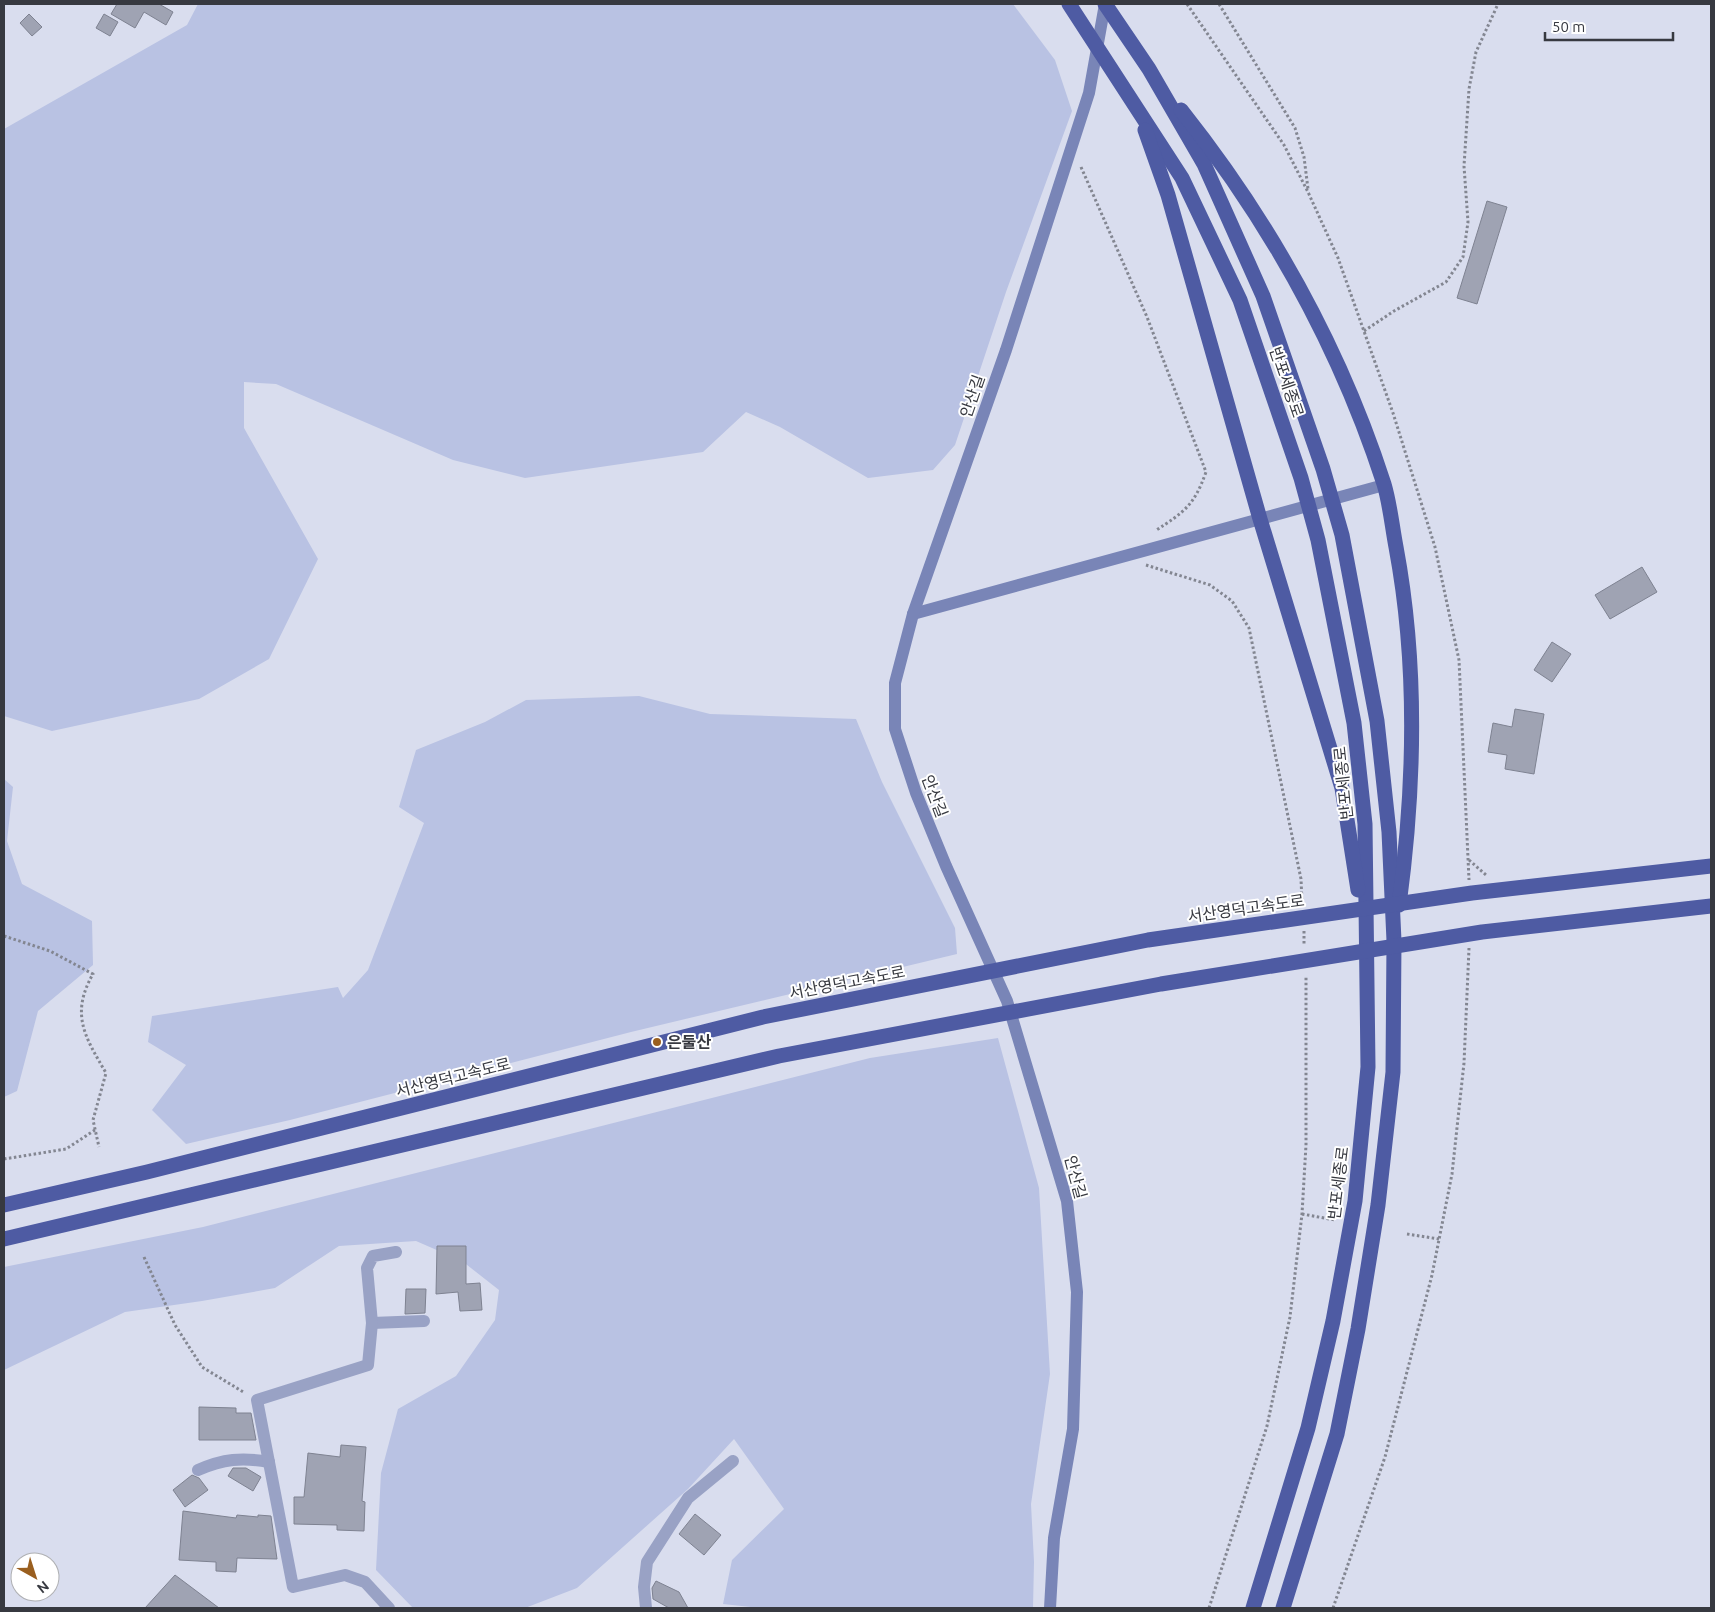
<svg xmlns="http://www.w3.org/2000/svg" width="1715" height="1612" viewBox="0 0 1715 1612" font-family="Ubuntu,'Noto Sans KR',sans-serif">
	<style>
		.green { fill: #b9c2e3 }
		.building { fill: #9fa3b3; stroke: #7e8291 }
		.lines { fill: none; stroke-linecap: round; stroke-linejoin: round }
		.path { stroke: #838691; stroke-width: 3; stroke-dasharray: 2.5 2.5; stroke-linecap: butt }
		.street { stroke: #99a2c5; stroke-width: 12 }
		.secondary { stroke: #7985b7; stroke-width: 12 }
		.highway { stroke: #4e5ba3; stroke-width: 15 }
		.poi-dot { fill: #9a5f1f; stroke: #fff; stroke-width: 2 }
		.labels { text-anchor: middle; stroke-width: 4; stroke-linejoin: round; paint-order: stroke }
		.street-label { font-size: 16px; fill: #373940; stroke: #fff }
		.poi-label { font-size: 16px; font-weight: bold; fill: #373940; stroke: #fff; text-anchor: start }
	</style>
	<rect width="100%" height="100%" fill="#d9ddee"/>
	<!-- green -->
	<g class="green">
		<path d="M 198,4 L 1013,4 L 1055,60 L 1072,111 L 1006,292 L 955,445 L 933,470 L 868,478 L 780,427 L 746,412 L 703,452 L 525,478 L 453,460 L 276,384 L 244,382 L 244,428 L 318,559 L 269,659 L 199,699 L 52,731 L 4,716 L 4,129 L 187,25 Z"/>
		<path d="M 639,696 L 710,714 L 856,719 L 882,782 L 955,928 L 957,954 L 631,1032 L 290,1120 L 186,1144 L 152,1110 L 186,1065 L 148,1042 L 152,1016 L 338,987 L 343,998 L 368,970 L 424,823 L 399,807 L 416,750 L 485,722 L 526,700 Z"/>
		<path d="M 4,779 L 13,787 L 7,841 L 22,884 L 92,921 L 93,965 L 38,1011 L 17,1091 L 4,1097 Z"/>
		<path d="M 998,1038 L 1039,1188 L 1050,1374 L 1031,1504 L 1034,1562 L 1033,1608 L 760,1608 L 723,1604 L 732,1560 L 784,1509 L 734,1439 L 688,1489 L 577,1588 L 525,1608 L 413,1608 L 376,1570 L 381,1473 L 398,1409 L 456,1376 L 495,1320 L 499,1290 L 462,1261 L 416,1241 L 339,1246 L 275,1288 L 202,1301 L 125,1312 L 4,1370 L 4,1267 L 203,1227 L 870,1058 Z"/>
	</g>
	<!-- building -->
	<g class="building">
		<path d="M 117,4 L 159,4 L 173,12 L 166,25 L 144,12 L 135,28 L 111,14 Z"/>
		<path d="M 29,14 L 42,27 L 32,36 L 20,23 Z"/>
		<path d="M 104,14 L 118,22 L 110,36 L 96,28 Z"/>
		<path d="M 1487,201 L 1507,207 L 1477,304 L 1457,298 Z"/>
		<path d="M 1642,567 L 1657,592 L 1610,619 L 1595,595 Z"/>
		<path d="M 1552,642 L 1571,654 L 1552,682 L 1534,670 Z"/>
		<path d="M 1515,709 L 1544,714 L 1534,774 L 1505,769 L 1507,755 L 1488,752 L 1493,723 L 1512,727 Z"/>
		<path d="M 437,1246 L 466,1246 L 466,1284 L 480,1283 L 482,1310 L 460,1311 L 458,1292 L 436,1294 Z"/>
		<path d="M 406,1289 L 426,1289 L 425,1313 L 405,1314 Z"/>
		<path d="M 199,1407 L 236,1408 L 236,1413 L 251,1413 L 256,1440 L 199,1440 Z"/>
		<path d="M 341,1445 L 366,1447 L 362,1501 L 365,1502 L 364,1531 L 337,1530 L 337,1525 L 294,1524 L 294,1497 L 304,1497 L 308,1453 L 340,1457 Z"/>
		<path d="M 233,1468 L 246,1468 L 261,1477 L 253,1491 L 228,1476 Z"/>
		<path d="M 192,1475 L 199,1478 L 208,1490 L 185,1507 L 173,1490 Z"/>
		<path d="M 183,1511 L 236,1518 L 237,1515 L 258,1517 L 258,1515 L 271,1516 L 277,1559 L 237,1558 L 236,1572 L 216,1571 L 216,1562 L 179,1560 Z"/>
		<path d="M 695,1514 L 721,1535 L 704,1555 L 679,1534 Z"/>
		<path d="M 175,1575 L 219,1608 L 145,1608 Z"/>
		<path d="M 656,1581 L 679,1592 L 688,1608 L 669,1608 L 653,1599 L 652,1588 Z"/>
	</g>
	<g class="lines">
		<!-- path -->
		<g class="path">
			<path d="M 1187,4 L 1284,145 L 1308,192 L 1338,258 L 1393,413 L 1435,547 L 1459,660 L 1469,880"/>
			<path d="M 1219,4 L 1295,128 L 1304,157 L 1308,189"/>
			<path d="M 1081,167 L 1147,317 L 1206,472 C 1194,506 1184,512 1155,531"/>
			<path d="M 1364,331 L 1394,311 L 1446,282 L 1463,257 L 1468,222 L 1464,166 L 1469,89 L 1476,52 L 1498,4"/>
			<path d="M 1146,565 L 1210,585 L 1232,601 L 1249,628 L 1301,879 L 1302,902"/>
			<path d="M 1469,860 L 1486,875"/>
			<path d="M 1304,931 L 1304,945"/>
			<path d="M 4,936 L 50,951 L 93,974 C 70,1014 85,1037 106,1073 L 93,1120 L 99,1147"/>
			<path d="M 4,1159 L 66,1149 L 95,1130"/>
			<path d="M 1302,1214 L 1335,1220"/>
			<path d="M 1407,1234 L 1439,1239"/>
			<path d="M 144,1257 L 175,1325 L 202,1367 L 245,1393"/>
			<path d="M 1209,1608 L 1267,1426 L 1290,1317 L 1302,1214 L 1306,1145 L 1306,976"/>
			<path d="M 1333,1608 L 1385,1457 L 1432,1275 L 1452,1174 L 1464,1063 L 1469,948"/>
		</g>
		<!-- street -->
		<g class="street">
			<path d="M 372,1323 L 424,1321"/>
			<path d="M 198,1470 C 223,1459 242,1457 269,1462"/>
			<path d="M 389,1608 L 365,1582 L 345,1575 L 293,1587 L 257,1400 L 368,1365 L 372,1323 L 367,1268 L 373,1256 L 396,1252"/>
			<path d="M 646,1608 L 644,1587 L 647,1562 L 688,1498 L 733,1461"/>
		</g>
		<!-- secondary -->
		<g class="secondary">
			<path d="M 913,614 L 1384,485"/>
			<path d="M 1050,1608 L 1054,1538 L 1073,1429 L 1077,1292 L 1067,1201 L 1007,1001 L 946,866 L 916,793 L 895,729 L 895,683 L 913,614 L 1006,350 L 1089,93 L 1105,4"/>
		</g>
		<!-- highway -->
		<g class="highway">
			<path d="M 1069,4 L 1182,178 L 1240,300 L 1301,478 L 1318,540 L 1354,723 L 1365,824 L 1368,1067 L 1355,1201 L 1333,1321 L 1308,1428 L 1253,1608"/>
			<path d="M 1105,4 L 1149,69 L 1204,164 L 1263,296 L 1323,469 L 1342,535 L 1377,721 L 1389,832 L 1394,941 L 1393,1072 L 1378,1205 L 1358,1329 L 1337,1434 L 1283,1608"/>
			<path d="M 1181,110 C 1269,221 1340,348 1384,484 C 1390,504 1392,526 1396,547 C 1418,665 1415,786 1399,905"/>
			<path d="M 1145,130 L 1168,195 L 1260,519 L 1342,788 L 1358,890"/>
			<path d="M 4,1205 L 147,1172 L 763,1017 L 1148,940 L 1472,893 L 1711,866"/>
			<path d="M 4,1239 L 779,1056 L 1161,984 L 1482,932 L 1711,906"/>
		</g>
	</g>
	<!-- markers -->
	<circle class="poi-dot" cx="657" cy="1042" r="5"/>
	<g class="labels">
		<!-- street labels -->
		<g class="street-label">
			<text transform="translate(1287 382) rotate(71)" y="6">반포세종로</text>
			<text transform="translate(972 396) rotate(-71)" y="6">안산길</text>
			<text transform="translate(1343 783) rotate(-96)" y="6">반포세종로</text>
			<text transform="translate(935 796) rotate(69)" y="6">안산길</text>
			<text transform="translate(1246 908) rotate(-8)" y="6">서산영덕고속도로</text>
			<text transform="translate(847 982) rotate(-11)" y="6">서산영덕고속도로</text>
			<text transform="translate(453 1077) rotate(-14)" y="6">서산영덕고속도로</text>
			<text transform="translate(1076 1177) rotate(75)" y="6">안산길</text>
			<text transform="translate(1338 1183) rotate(-83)" y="6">반포세종로</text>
		</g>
		<!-- poi labels -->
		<g class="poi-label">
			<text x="667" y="1048">은둘산</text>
		</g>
	</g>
	<!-- border -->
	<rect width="1715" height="1612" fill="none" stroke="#373940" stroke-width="10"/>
	<!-- north arrow -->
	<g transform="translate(35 1577) rotate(141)"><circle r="24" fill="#ffffff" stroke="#afb0b3"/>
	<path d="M0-4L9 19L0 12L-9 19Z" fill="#9a5f1f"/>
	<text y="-8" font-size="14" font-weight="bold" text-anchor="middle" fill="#373940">N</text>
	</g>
	<!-- scale -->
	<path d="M1545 32v8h128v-8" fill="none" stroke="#373940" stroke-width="2.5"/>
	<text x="1552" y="32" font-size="15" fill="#373940" stroke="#ffffff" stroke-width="4" paint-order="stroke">50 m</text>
</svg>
